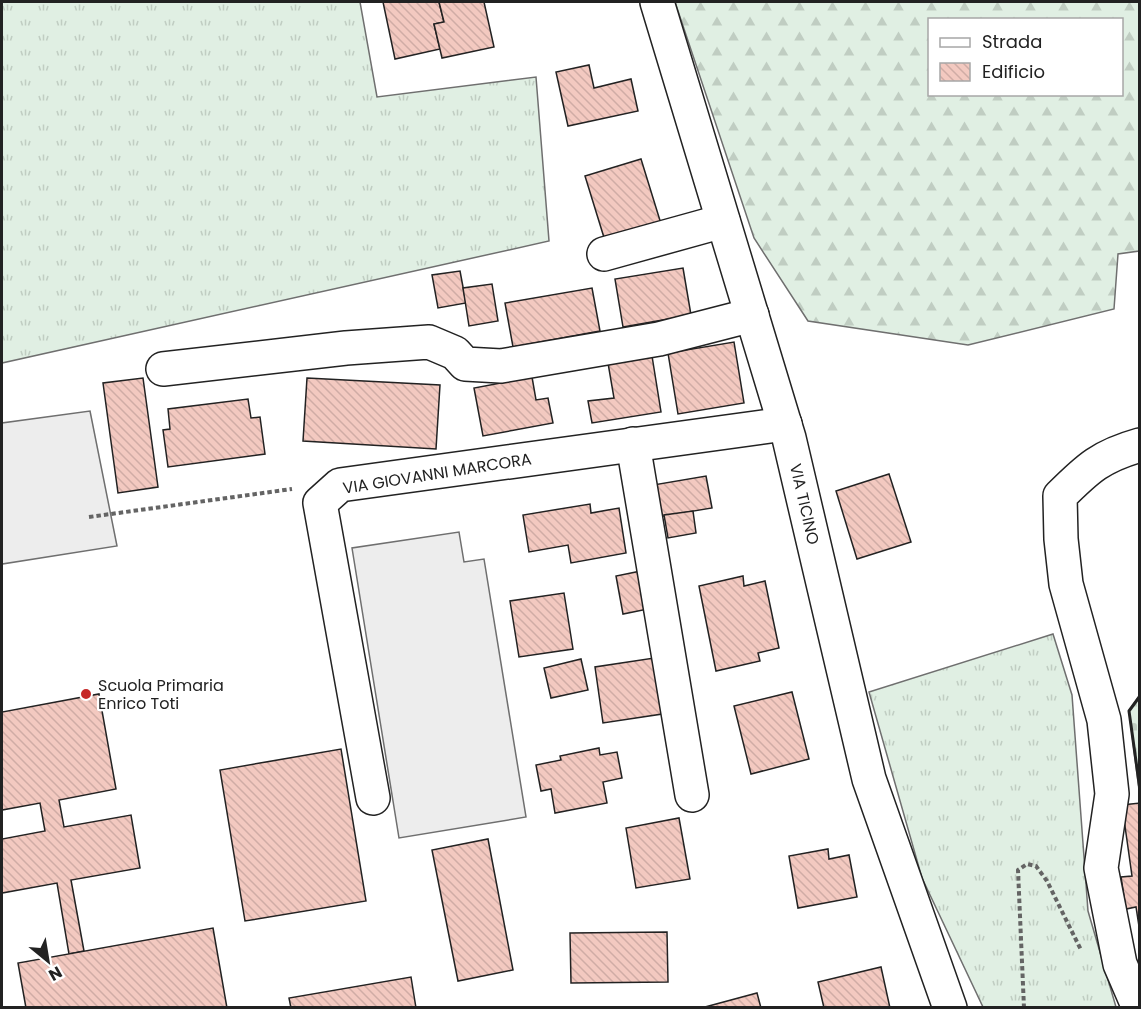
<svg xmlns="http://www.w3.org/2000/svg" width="1141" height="1009" viewBox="0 0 1141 1009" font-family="Poppins,sans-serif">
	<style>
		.grass { fill: url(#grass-tufts); stroke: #6f6f6f; stroke-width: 1.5 }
		.forest { fill: url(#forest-firs); stroke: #6f6f6f; stroke-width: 1.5; fill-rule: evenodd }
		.cemetery { fill: url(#cemetery-stones); stroke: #6f6f6f; stroke-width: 1.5 }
		.parking { fill: #ededed; stroke: #6f6f6f; stroke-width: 1.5 }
		.building { fill: url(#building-back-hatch); stroke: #222; stroke-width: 1.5 }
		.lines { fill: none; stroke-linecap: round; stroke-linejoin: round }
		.minor-casing { stroke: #222; stroke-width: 36 }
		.path { stroke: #646464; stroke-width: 4; stroke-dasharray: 4.5 3; stroke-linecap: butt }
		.minor { stroke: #fff; stroke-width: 33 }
		.wall { stroke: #222; stroke-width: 3 }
		.poi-dot { fill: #c62828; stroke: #fff; stroke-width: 2 }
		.labels { text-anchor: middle; stroke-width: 4.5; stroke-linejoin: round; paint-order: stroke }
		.street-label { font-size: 16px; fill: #222; stroke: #fff }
		.poi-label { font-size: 16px; fill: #222; stroke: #fff; text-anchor: start }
	</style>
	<defs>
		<pattern id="grass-tufts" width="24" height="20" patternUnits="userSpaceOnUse" patternTransform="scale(1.5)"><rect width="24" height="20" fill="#e0efe3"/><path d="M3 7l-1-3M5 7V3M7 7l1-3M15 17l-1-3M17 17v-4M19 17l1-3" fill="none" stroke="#c0cdc2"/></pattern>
		<pattern id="forest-firs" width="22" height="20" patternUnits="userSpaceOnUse" patternTransform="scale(1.5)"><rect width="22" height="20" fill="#e0efe3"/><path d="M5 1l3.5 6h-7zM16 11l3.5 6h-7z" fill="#c0cdc2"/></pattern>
		<pattern id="cemetery-stones" width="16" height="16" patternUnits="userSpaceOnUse" patternTransform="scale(1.5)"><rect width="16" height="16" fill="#e0efe3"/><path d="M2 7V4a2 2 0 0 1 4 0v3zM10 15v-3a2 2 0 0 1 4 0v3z" fill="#c0cdc2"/></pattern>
		<pattern id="building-back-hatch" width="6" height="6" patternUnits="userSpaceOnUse" patternTransform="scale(1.5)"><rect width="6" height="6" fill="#f3c9c0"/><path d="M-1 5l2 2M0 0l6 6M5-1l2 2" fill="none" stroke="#d0aca5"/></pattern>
	</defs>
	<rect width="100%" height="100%" fill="#fff"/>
	<!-- grass -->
	<g class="grass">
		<path d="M 2,2 L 360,2 L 377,97 L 536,77 L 549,241 L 2,363 Z"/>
		<path d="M 1053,634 L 1072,695 L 1088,911 L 1116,1007 L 983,1007 L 922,878 L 869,692 Z"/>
	</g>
	<!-- forest -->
	<path class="forest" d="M 675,2 L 1139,2 L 1139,251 L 1118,254 L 1114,309 L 968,345 L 808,321 L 754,238 ZM 930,20 L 1122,20 L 1122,94 L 930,94 Z"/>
	<!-- cemetery -->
	<path class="cemetery" d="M 1139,696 L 1139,790 L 1129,711 Z"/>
	<!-- parking -->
	<g class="parking">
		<path d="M 90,411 L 117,546 L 2,564 L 2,423 Z"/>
		<path d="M 459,532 L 464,562 L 484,559 L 526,817 L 399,838 L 352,548 Z"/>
	</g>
	<!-- building -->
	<g class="building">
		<path d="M 383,2 L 439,2 L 444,22 L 434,24 L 440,49 L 395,59 Z"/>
		<path d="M 439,2 L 484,2 L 494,47 L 442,58 L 434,24 L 444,22 Z"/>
		<path d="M 589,65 L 594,88 L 631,79 L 638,111 L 568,126 L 556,72 Z"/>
		<path d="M 641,159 L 662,227 L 606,244 L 585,176 Z"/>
		<path d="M 683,268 L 691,315 L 623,327 L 615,279 Z"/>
		<path d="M 460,271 L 466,303 L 438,308 L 432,275 Z"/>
		<path d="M 492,284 L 498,321 L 469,326 L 463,288 Z"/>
		<path d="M 592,288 L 600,331 L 513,347 L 505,303 Z"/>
		<path d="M 734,342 L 744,403 L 678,414 L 668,353 Z"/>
		<path d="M 652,356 L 661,412 L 592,423 L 588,401 L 614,398 L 608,363 Z"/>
		<path d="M 532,377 L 536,400 L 548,398 L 553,423 L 483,436 L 474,388 Z"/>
		<path d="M 143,378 L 158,487 L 118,493 L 103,383 Z"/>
		<path d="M 307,378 L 440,385 L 436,449 L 303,441 Z"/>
		<path d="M 248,399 L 251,418 L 260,417 L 265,454 L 168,467 L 163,430 L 170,429 L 168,409 Z"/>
		<path d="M 889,474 L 911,542 L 857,559 L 836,491 Z"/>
		<path d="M 706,476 L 712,508 L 658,517 L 653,485 Z"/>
		<path d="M 590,504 L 591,513 L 619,508 L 626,553 L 571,563 L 568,545 L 529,552 L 523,515 Z"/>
		<path d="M 693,511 L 696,533 L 668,538 L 664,515 Z"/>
		<path d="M 641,571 L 648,609 L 623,614 L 616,576 Z"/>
		<path d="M 743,576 L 744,586 L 765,581 L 779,648 L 758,653 L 760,661 L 716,671 L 699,586 Z"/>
		<path d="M 564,593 L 573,649 L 519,657 L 510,601 Z"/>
		<path d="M 654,658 L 662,714 L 603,723 L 595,667 Z"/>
		<path d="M 581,659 L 588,690 L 551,698 L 544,668 Z"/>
		<path d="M 792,692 L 809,759 L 751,774 L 734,706 Z"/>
		<path d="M 99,694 L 116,789 L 59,800 L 64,827 L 131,815 L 140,868 L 71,880 L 84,951 L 69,954 L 57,883 L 2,893 L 2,839 L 45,831 L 40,803 L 2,810 L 2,712 Z"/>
		<path d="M 599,748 L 600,755 L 617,752 L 622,778 L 603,782 L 607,803 L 555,813 L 551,789 L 541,791 L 536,765 L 561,760 L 560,756 Z"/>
		<path d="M 341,749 L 366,901 L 245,921 L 220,770 Z"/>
		<path d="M 1140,803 L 1140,933 L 1136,907 L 1126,909 L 1121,877 L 1132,876 L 1122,805 Z"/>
		<path d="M 679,818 L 690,879 L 636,888 L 626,828 Z"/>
		<path d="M 488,839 L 513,970 L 458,981 L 432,850 Z"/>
		<path d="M 828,849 L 829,859 L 849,855 L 857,897 L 798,908 L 789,856 Z"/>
		<path d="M 213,928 L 227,1008 L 26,1008 L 18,963 Z"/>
		<path d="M 667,932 L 668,982 L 571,983 L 570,933 Z"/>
		<path d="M 881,967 L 890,1008 L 824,1008 L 818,982 Z"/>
		<path d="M 411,977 L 416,1008 L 291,1008 L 289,998 Z"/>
		<path d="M 757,993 L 761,1008 L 705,1007 Z"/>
	</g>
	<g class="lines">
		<!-- minor casing -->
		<g class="minor-casing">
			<g id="minor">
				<path d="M 657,2 L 789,438 L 869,779 L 950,1008"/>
				<path d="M 604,254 L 723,221"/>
				<path d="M 163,369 L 346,348 L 429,342 L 455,353 L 465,364 L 501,366 L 571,354 L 659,339 L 752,315"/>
				<path d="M 633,444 L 692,795"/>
				<path d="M 373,798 L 320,503 L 340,485 L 785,424"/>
				<path d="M 1139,1008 L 1120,964 L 1101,868 L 1112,794 L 1104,720 L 1066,584 L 1061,539 L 1060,496 C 1088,468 1101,456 1140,445"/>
			</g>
		</g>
		<!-- path -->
		<g class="path">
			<path d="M 89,517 L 292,489"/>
			<path d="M 1024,1008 L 1018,870 L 1027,864 L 1036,866 L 1047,881 L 1081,950"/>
		</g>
		<!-- minor -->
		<use href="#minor" class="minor"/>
		<!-- wall -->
		<path class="wall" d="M 1140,696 L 1129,711 L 1140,790"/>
	</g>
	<!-- markers -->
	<circle class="poi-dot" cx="86" cy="694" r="6"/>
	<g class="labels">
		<!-- street labels -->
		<g class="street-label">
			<text transform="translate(437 473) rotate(-9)" y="6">VIA GIOVANNI MARCORA</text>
			<text transform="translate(805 504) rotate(77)" y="6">VIA TICINO</text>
		</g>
		<!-- poi labels -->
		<g class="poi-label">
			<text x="98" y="691">Scuola Primaria<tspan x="98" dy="18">Enrico Toti</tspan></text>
		</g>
	</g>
	<!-- border -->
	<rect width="1141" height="1009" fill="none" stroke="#222222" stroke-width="6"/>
	<!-- legend -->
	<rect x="928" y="18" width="195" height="78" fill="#ffffff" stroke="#a7a7a7" stroke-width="1.5"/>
	<rect x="940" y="38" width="30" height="9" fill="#ffffff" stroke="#a7a7a7" stroke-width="1.5"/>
	<text x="982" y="48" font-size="18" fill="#222222">Strada</text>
	<rect x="940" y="63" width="30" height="18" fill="url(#building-back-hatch)" stroke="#a7a7a7" stroke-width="1.5"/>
	<text x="982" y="78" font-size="18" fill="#222222">Edificio</text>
	<!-- north arrow -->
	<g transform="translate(48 961) rotate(150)" stroke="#ffffff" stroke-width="4.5" paint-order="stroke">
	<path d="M0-4.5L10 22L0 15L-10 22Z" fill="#222222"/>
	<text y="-9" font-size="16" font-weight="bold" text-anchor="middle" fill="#222222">N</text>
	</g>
</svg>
